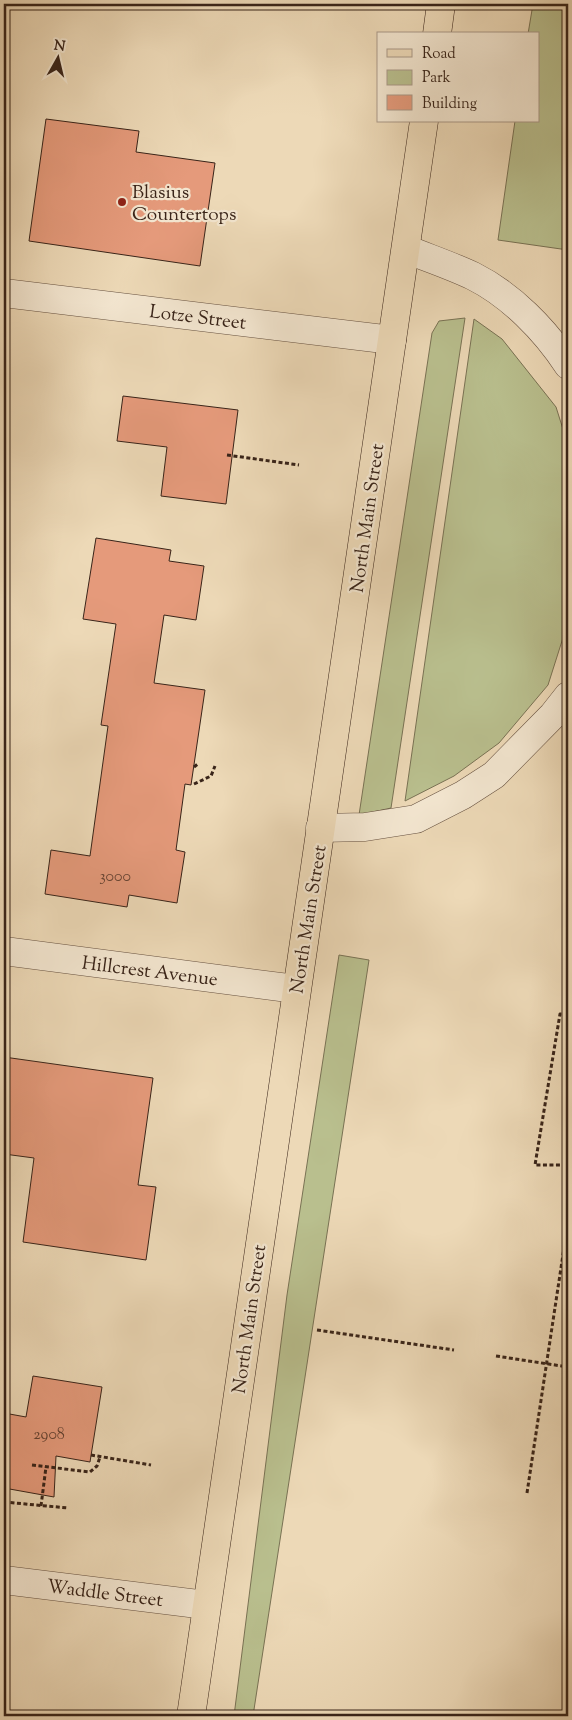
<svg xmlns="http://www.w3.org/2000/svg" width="572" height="1720" viewBox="0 0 572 1720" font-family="'Sorts Mill Goudy',serif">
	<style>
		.green { fill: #b9bf8e; stroke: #797254 }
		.building { fill: #e59a7b; stroke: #392419 }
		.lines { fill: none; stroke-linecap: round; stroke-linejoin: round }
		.street-casing { stroke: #665140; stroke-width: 29 }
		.primary-casing { stroke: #392419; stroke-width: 29 }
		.path { stroke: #392419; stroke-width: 3; stroke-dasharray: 4 2.5; stroke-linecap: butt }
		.street { stroke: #f3e6d0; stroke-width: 28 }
		.primary { stroke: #edd9b7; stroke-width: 28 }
		.poi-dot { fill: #8f2418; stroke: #f3e6d0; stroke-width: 2 }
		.labels { text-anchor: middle; stroke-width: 4.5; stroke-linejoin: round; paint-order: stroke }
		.number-label { font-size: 16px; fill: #644232 }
		.poi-label { font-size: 19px; fill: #392419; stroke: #f3e6d0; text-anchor: start }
		.street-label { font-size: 19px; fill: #392419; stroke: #f3e6d0 }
	</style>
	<rect width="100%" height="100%" fill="#edd9b7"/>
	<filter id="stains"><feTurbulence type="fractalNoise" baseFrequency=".004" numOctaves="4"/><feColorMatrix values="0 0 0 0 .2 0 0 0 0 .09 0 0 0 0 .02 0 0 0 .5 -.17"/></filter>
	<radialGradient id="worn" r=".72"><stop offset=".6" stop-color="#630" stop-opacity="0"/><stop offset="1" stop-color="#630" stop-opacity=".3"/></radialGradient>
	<!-- green -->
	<g class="green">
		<path d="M 533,4 L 568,4 L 568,250 L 498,240 L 515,121 L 538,121 L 538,34 L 528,34 Z"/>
		<path d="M 465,318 L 391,808 L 359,815 L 432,333 L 439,321 Z"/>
		<path d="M 474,319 L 502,339 L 556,407 L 568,445 L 568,622 L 548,685 L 499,743 L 454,776 L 405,801 Z"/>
		<path d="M 339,955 L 369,960 L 253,1716 L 234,1716 L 287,1295 Z"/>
	</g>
	<!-- building -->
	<g class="building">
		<path d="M 46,119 L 139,131 L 136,152 L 215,163 L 200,266 L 29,241 Z"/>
		<path d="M 123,396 L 238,410 L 226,504 L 161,496 L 167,447 L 117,441 Z"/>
		<path d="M 96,538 L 171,550 L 169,561 L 204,566 L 196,620 L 164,615 L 154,683 L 205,690 L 191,785 L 185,784 L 176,850 L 185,852 L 177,903 L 129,895 L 127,907 L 45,894 L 51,850 L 90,856 L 108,726 L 101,725 L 116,624 L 83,619 Z"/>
		<path d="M 4,1057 L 153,1078 L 138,1185 L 156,1187 L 146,1260 L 23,1242 L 34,1158 L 4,1154 Z"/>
		<path d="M 33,1376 L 102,1387 L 90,1462 L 56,1456 L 54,1497 L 4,1488 L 4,1413 L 26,1417 Z"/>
	</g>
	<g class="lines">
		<!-- street casing -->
		<g class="street-casing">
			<g id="street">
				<path d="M 406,249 C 428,258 452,266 473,276 C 511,295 545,330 568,365"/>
				<path d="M 4,293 L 392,340"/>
				<path d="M 320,828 L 365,827 L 416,819 L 463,795 L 494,775 L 553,715 L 568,696"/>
				<path d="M 4,951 L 296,989"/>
				<path d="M 4,1580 L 206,1605"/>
			</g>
		</g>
		<!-- primary casing -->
		<g class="primary-casing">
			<g id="primary">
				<path d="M 437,34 L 441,4"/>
				<path d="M 191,1716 L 424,121"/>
			</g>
		</g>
		<!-- path -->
		<g class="path">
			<path d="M 227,455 L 299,465"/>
			<path d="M 194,767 L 199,763"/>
			<path d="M 194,784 L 211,776 L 215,766"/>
			<path d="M 568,1014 L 560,1014 L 535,1165 L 568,1165"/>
			<path d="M 317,1330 L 454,1350"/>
			<path d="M 496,1356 L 568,1367"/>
			<path d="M 91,1455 L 151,1465"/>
			<path d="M 32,1465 L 90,1472 L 97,1466 L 100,1457"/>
			<path d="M 527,1493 L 564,1248"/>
			<path d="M 4,1502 L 68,1508"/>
			<path d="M 41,1506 L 46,1467"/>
		</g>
		<!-- street -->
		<use href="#street" class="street"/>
		<!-- primary -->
		<use href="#primary" class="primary"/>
	</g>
	<!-- markers -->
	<circle class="poi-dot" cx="122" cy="202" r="5"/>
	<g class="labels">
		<!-- number labels -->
		<g class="number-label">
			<text x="115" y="881">3000</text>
			<text x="49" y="1439">2908</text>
		</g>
		<!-- poi labels -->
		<g class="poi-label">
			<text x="132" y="198">Blasius<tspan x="132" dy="22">Countertops</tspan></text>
		</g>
		<!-- street labels -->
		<g class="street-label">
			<text transform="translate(198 316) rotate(7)" y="7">Lotze Street</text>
			<text transform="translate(366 518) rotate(-82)" y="7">North Main Street</text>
			<text transform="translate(307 919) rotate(-81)" y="7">North Main Street</text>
			<text transform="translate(150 970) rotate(7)" y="7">Hillcrest Avenue</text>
			<text transform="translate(248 1319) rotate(-82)" y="7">North Main Street</text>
			<text transform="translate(105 1592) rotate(7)" y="7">Waddle Street</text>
		</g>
	</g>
	<!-- margin -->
	<rect width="572" height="1720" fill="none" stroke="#edd9b7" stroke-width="20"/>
	<rect x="5" y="5" width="562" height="1710" fill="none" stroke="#392419" stroke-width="2.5"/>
	<rect x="10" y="10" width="552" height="1700" fill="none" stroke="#392419"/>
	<!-- legend -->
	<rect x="377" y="32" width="162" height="90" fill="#f3e6d0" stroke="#a99887"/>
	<rect x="387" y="49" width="25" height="8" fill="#edd9b7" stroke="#a99887"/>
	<text x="422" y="58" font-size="15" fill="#392419">Road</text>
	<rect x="387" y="70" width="25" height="15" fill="#b9bf8e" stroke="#a99887"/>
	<text x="422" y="82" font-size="15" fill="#392419">Park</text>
	<rect x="387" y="95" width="25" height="15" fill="#e59a7b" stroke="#a99887"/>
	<text x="422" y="108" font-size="15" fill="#392419">Building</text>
	<!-- north arrow -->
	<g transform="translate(58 58) rotate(8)" stroke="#f3e6d0" stroke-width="4" paint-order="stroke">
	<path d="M0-4L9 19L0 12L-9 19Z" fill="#392419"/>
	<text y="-8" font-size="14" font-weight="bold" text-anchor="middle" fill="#392419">N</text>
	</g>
	<rect width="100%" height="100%" filter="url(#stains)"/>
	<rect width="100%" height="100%" fill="url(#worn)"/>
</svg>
